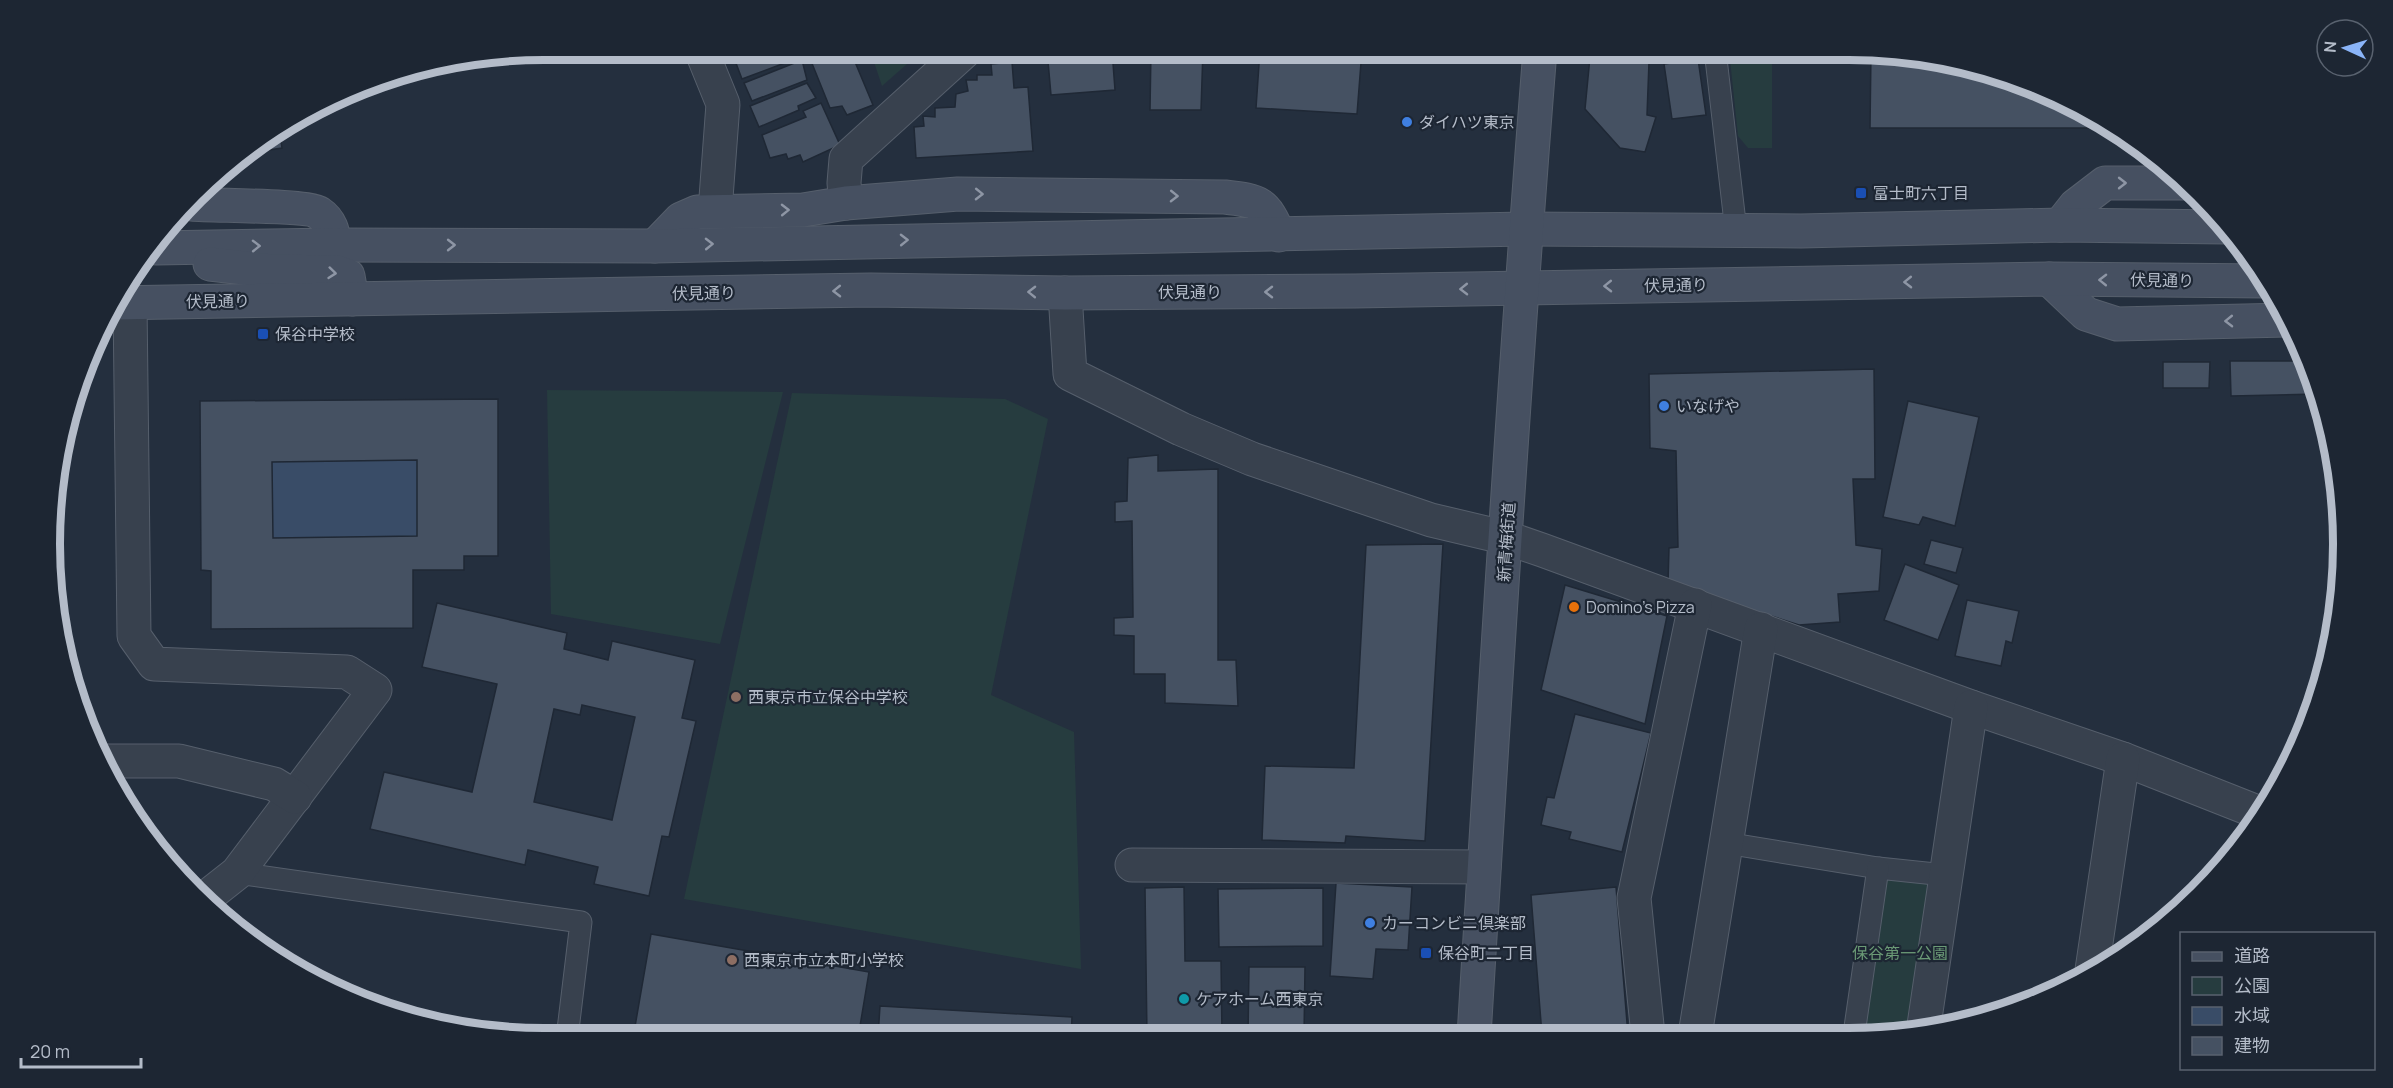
<svg xmlns="http://www.w3.org/2000/svg" width="2393" height="1088" viewBox="0 0 2393 1088" font-family="Manrope,'Noto Sans JP',sans-serif">
	<style>
		.green { fill: #263c3f }
		.water { fill: #394c67 }
		.building { fill: #455162; stroke: #1f2835; stroke-width: 1.5; fill-rule: evenodd }
		.lines { fill: none; stroke-linecap: round; stroke-linejoin: round }
		.service-casing { stroke: #565f6c; stroke-width: 23 }
		.minor-casing { stroke: #565f6c; stroke-width: 35 }
		.secondary-casing { stroke: #565f6c; stroke-width: 35 }
		.service { stroke: #38414e; stroke-width: 21 }
		.minor { stroke: #38414e; stroke-width: 33 }
		.secondary { stroke: #465061; stroke-width: 33 }
		.oneway { stroke: #8e96a5 }
		.shop-dot { fill: #3f7fe0; stroke: #1d2633; stroke-width: 2 }
		.transit-dot { fill: #1a4fb4; stroke: #1d2633; stroke-width: 2 }
		.food-dot { fill: #e8710a; stroke: #1d2633; stroke-width: 2 }
		.education-dot { fill: #8d6e63; stroke: #1d2633; stroke-width: 2 }
		.culture-dot { fill: #0f9aa8; stroke: #1d2633; stroke-width: 2 }
		.labels { text-anchor: middle; stroke-width: 4.5; stroke-linejoin: round; paint-order: stroke }
		.poi-label { font-size: 16px; fill: #b4bcc9; stroke: #1d2633; text-anchor: start }
		.street-label { font-size: 16px; fill: #b4bcc9; stroke: #1d2633 }
		.park-label { font-size: 16px; fill: #6b9a76; stroke: #1d2633 }
		.rim { fill: none; stroke: #b4bcc9; stroke-width: 8 }
	</style>
	<rect width="100%" height="100%" fill="#242f3e"/>
	<!-- green -->
	<g class="green">
		<path d="M 870,50 L 923,50 L 882,86 Z"/>
		<path d="M 1729,50 L 1772,50 L 1772,148 L 1748,148 L 1738,136 Z"/>
		<path d="M 547,390 L 783,392 L 720,644 L 551,614 Z"/>
		<path d="M 792,393 L 1005,399 L 1048,419 L 991,695 L 1074,732 L 1081,969 L 684,899 Z"/>
		<path d="M 1878,868 L 1945,875 L 1914,1034 L 1854,1034 Z"/>
	</g>
	<!-- water -->
	<path class="water" d="M 417,460 L 417,536 L 273,538 L 272,462 Z"/>
	<!-- building -->
	<g class="building">
		<path d="M 731,50 L 804,50 L 806,55 L 742,79 Z"/>
		<path d="M 826,50 L 850,50 L 873,105 L 847,115 L 842,106 L 830,108 L 809,56 Z"/>
		<path d="M 1047,50 L 1112,50 L 1115,90 L 1051,95 Z"/>
		<path d="M 1151,50 L 1203,50 L 1201,110 L 1150,110 Z"/>
		<path d="M 1260,50 L 1362,50 L 1357,114 L 1256,108 Z"/>
		<path d="M 1665,50 L 1698,50 L 1698,55 L 1665,57 Z"/>
		<path d="M 1871,52 L 1945,59 L 2038,87 L 2114,128 L 1870,128 Z"/>
		<path d="M 1590,57 L 1649,62 L 1647,115 L 1656,117 L 1645,152 L 1620,148 L 1585,109 Z"/>
		<path d="M 1698,59 L 1706,115 L 1672,119 L 1664,64 Z"/>
		<path d="M 802,60 L 807,80 L 752,101 L 744,83 Z"/>
		<path d="M 1012,62 L 1014,88 L 1028,87 L 1033,151 L 916,158 L 914,127 L 924,126 L 923,116 L 935,117 L 935,108 L 955,107 L 956,94 L 968,91 L 966,80 L 977,80 L 977,75 L 992,75 L 991,64 Z"/>
		<path d="M 807,83 L 816,98 L 798,106 L 799,110 L 759,127 L 750,106 Z"/>
		<path d="M 821,103 L 840,145 L 803,162 L 800,155 L 788,159 L 786,154 L 770,158 L 762,135 L 806,117 L 803,111 Z"/>
		<path d="M 279,128 L 282,148 L 249,153 L 252,159 L 232,162 Z"/>
		<path d="M 2230,361 L 2308,361 L 2318,394 L 2231,396 Z"/>
		<path d="M 2163,362 L 2210,362 L 2209,388 L 2163,388 Z"/>
		<path d="M 1874,369 L 1875,479 L 1853,479 L 1856,545 L 1882,549 L 1879,591 L 1838,594 L 1840,622 L 1799,625 L 1668,583 L 1669,548 L 1678,547 L 1676,451 L 1650,448 L 1649,374 Z"/>
		<path d="M 498,399 L 498,556 L 464,556 L 464,570 L 413,570 L 413,628 L 211,629 L 211,571 L 201,570 L 200,401 ZM 417,460 L 417,536 L 273,538 L 272,462 Z"/>
		<path d="M 1908,401 L 1979,417 L 1955,526 L 1923,517 L 1919,525 L 1883,517 Z"/>
		<path d="M 1158,455 L 1158,471 L 1218,469 L 1218,660 L 1236,660 L 1238,706 L 1165,703 L 1165,674 L 1134,674 L 1134,636 L 1114,635 L 1114,618 L 1133,617 L 1132,521 L 1115,522 L 1115,502 L 1127,501 L 1128,458 Z"/>
		<path d="M 1931,540 L 1963,548 L 1956,573 L 1924,564 Z"/>
		<path d="M 1443,544 L 1425,841 L 1346,836 L 1345,843 L 1262,840 L 1265,766 L 1354,768 L 1366,545 Z"/>
		<path d="M 1905,564 L 1959,585 L 1938,640 L 1884,620 Z"/>
		<path d="M 1565,585 L 1667,616 L 1645,724 L 1541,690 Z"/>
		<path d="M 1967,600 L 2019,611 L 2012,643 L 2006,641 L 2001,666 L 1955,656 Z"/>
		<path d="M 437,603 L 567,633 L 564,649 L 608,660 L 612,641 L 695,660 L 682,718 L 696,721 L 669,837 L 662,836 L 649,896 L 594,884 L 598,867 L 528,850 L 525,865 L 370,829 L 384,772 L 472,792 L 497,684 L 422,667 ZM 582,705 L 635,717 L 612,820 L 534,802 L 554,709 L 580,715 Z"/>
		<path d="M 1575,714 L 1651,733 L 1622,852 L 1569,839 L 1571,832 L 1541,825 L 1547,797 L 1554,798 Z"/>
		<path d="M 1336,883 L 1412,887 L 1408,950 L 1376,949 L 1373,979 L 1330,976 Z"/>
		<path d="M 1184,887 L 1185,961 L 1221,961 L 1222,1036 L 1147,1037 L 1145,888 Z"/>
		<path d="M 1616,887 L 1628,1035 L 1542,1035 L 1531,895 Z"/>
		<path d="M 1323,888 L 1323,946 L 1219,947 L 1218,889 Z"/>
		<path d="M 651,934 L 869,972 L 858,1038 L 633,1038 Z"/>
		<path d="M 1249,967 L 1305,967 L 1304,1036 L 1248,1036 Z"/>
		<path d="M 880,1006 L 1072,1017 L 1071,1037 L 878,1037 Z"/>
	</g>
	<g class="lines">
		<!-- service casing -->
		<g class="service-casing">
			<g id="service">
				<path d="M 1715,50 L 1736,231"/>
				<path d="M 210,183 L 212,206"/>
				<path d="M 1726,843 L 1878,868 L 1945,875"/>
				<path d="M 237,873 L 581,922 L 567,1038"/>
				<path d="M 1854,1034 L 1878,868"/>
			</g>
		</g>
		<!-- minor casing -->
		<g class="minor-casing">
			<g id="minor">
				<path d="M 701,50 L 723,104 L 715,211"/>
				<path d="M 846,203 L 844,183 L 846,159 L 966,50"/>
				<path d="M 1065,293 L 1070,374 L 1181,429 L 1252,459 L 1431,520 L 1507,538 L 1542,550 L 1971,707 L 2123,759 L 2260,813"/>
				<path d="M 130,303 L 134,636 L 154,664 L 347,672 L 375,690 L 237,873 L 204,899"/>
				<path d="M 104,761 L 179,761 L 274,784 L 295,797"/>
				<path d="M 1132,865 L 1484,867"/>
				<path d="M 2092,970 L 2123,759"/>
				<path d="M 1923,1032 L 1971,707"/>
				<path d="M 1648,1035 L 1634,898 L 1695,605"/>
				<path d="M 1695,1035 L 1761,629"/>
			</g>
		</g>
		<!-- secondary casing -->
		<g class="secondary-casing">
			<g id="secondary">
				<path d="M 192,204 C 213,206 308,205 319,213 C 331,221 333,232 335,245"/>
				<path d="M 2060,225 L 2075,206 L 2105,183 L 2185,183"/>
				<path d="M 655,246 L 681,219 L 697,212 L 803,210 L 846,203 L 958,194 L 1225,197 C 1260,201 1265,202 1279,235"/>
				<path d="M 156,248 L 335,245 L 655,246 L 1525,229 L 1801,231 L 2060,225 L 2226,227"/>
				<path d="M 210,264 L 270,271 L 337,272 L 348,276 L 352,299"/>
				<path d="M 2049,279 L 2086,314 L 2117,324 L 2287,320"/>
				<path d="M 113,303 L 871,290 L 1065,293 L 1355,291 L 2049,279 L 2267,281"/>
				<path d="M 1474,1036 C 1494,707 1514,378 1540,50"/>
			</g>
		</g>
		<!-- service -->
		<use href="#service" class="service"/>
		<!-- minor -->
		<use href="#minor" class="minor"/>
		<!-- secondary -->
		<use href="#secondary" class="secondary"/>
	</g>
	<!-- one-way arrows -->
	<defs><path id="oneway-chevron" d="M-2-3.5L2.5 0L-2 3.5" fill="none" stroke-width="1.6" stroke-linecap="round" stroke-linejoin="round" transform="scale(1.5)"/></defs>
	<g class="oneway">
		<use href="#oneway-chevron" transform="translate(2122 183)"/>
		<use href="#oneway-chevron" transform="translate(979 194) rotate(1)"/>
		<use href="#oneway-chevron" transform="translate(1174 196) rotate(1)"/>
		<use href="#oneway-chevron" transform="translate(785 210) rotate(-1)"/>
		<use href="#oneway-chevron" transform="translate(904 240) rotate(-1)"/>
		<use href="#oneway-chevron" transform="translate(709 244) rotate(-1)"/>
		<use href="#oneway-chevron" transform="translate(451 245)"/>
		<use href="#oneway-chevron" transform="translate(256 246) rotate(-1)"/>
		<use href="#oneway-chevron" transform="translate(332 273) rotate(6)"/>
		<use href="#oneway-chevron" transform="translate(2103 280) rotate(-179)"/>
		<use href="#oneway-chevron" transform="translate(1908 282) rotate(179)"/>
		<use href="#oneway-chevron" transform="translate(1608 286) rotate(179)"/>
		<use href="#oneway-chevron" transform="translate(1464 289) rotate(179)"/>
		<use href="#oneway-chevron" transform="translate(837 291) rotate(179)"/>
		<use href="#oneway-chevron" transform="translate(1032 292) rotate(-179)"/>
		<use href="#oneway-chevron" transform="translate(1269 292) rotate(180)"/>
		<use href="#oneway-chevron" transform="translate(2229 321) rotate(179)"/>
	</g>
	<!-- markers -->
	<g class="shop-dot">
		<circle cx="1407" cy="122" r="6"/>
		<circle cx="1664" cy="406" r="6"/>
		<circle cx="1370" cy="923" r="6"/>
	</g>
	<g class="transit-dot">
		<rect x="1855" y="187" width="12" height="12" rx="3"/>
		<rect x="257" y="328" width="12" height="12" rx="3"/>
		<rect x="1420" y="947" width="12" height="12" rx="3"/>
	</g>
	<circle class="food-dot" cx="1574" cy="607" r="6"/>
	<g class="education-dot">
		<circle cx="736" cy="697" r="6"/>
		<circle cx="732" cy="960" r="6"/>
	</g>
	<circle class="culture-dot" cx="1184" cy="999" r="6"/>
	<g class="labels">
		<!-- poi labels -->
		<g class="poi-label">
			<text x="1419" y="128">ダイハツ東京</text>
			<text x="1873" y="199">富士町六丁目</text>
			<text x="275" y="340">保谷中学校</text>
			<text x="1676" y="412">いなげや</text>
			<text x="1586" y="613">Domino's Pizza</text>
			<text x="748" y="703">西東京市立保谷中学校</text>
			<text x="1382" y="929">カーコンビニ倶楽部</text>
			<text x="1438" y="959">保谷町二丁目</text>
			<text x="744" y="966">西東京市立本町小学校</text>
			<text x="1196" y="1005">ケアホーム西東京</text>
		</g>
		<!-- street labels -->
		<g class="street-label">
			<text transform="translate(2162 280) rotate(1)" y="6">伏見通り</text>
			<text transform="translate(1676 285) rotate(-1)" y="6">伏見通り</text>
			<text x="1190" y="298">伏見通り</text>
			<text transform="translate(704 293) rotate(-1)" y="6">伏見通り</text>
			<text transform="translate(218 301) rotate(-1)" y="6">伏見通り</text>
			<text transform="translate(1506 542) rotate(-86)" y="6">新青梅街道</text>
		</g>
		<!-- park labels -->
		<g class="park-label">
			<text x="1900" y="959">保谷第一公園</text>
		</g>
	</g>
	<!-- crop -->
	<path d="M0 0H2393V1088H0ZM544 60H1849A484 484 0 0 1 2333 544V544A484 484 0 0 1 1849 1028H544A484 484 0 0 1 60 544V544A484 484 0 0 1 544 60Z" fill="#1d2633" fill-rule="evenodd"/>
	<path class="rim" d="M544 60H1849A484 484 0 0 1 2333 544V544A484 484 0 0 1 1849 1028H544A484 484 0 0 1 60 544V544A484 484 0 0 1 544 60Z"/>
	<!-- legend -->
	<rect x="2180" y="932" width="195" height="138" fill="#1d2633" stroke="#59626f" stroke-width="1.5"/>
	<rect x="2192" y="952" width="30" height="9" fill="#465061" stroke="#59626f" stroke-width="1.5"/>
	<text x="2234" y="962" font-size="18" fill="#b4bcc9">道路</text>
	<rect x="2192" y="977" width="30" height="18" fill="#263c3f" stroke="#59626f" stroke-width="1.5"/>
	<text x="2234" y="992" font-size="18" fill="#b4bcc9">公園</text>
	<rect x="2192" y="1007" width="30" height="18" fill="#394c67" stroke="#59626f" stroke-width="1.5"/>
	<text x="2234" y="1022" font-size="18" fill="#b4bcc9">水域</text>
	<rect x="2192" y="1037" width="30" height="18" fill="#455162" stroke="#59626f" stroke-width="1.5"/>
	<text x="2234" y="1052" font-size="18" fill="#b4bcc9">建物</text>
	<!-- north arrow -->
	<g transform="translate(2345 48) rotate(274)"><circle r="28" fill="#1d2633" stroke="#59626f" stroke-width="1.5"/>
	<path d="M0-4.5L10 22L0 15L-10 22Z" fill="#8ab4f8"/>
	<text y="-9" font-size="16" font-weight="bold" text-anchor="middle" fill="#b4bcc9">N</text>
	</g>
	<!-- scale -->
	<path d="M21 1058v9h120v-9" fill="none" stroke="#b4bcc9" stroke-width="3"/>
	<text x="30" y="1058" font-size="18" fill="#b4bcc9" stroke="#1d2633" stroke-width="4.5" paint-order="stroke">20 m</text>
</svg>
